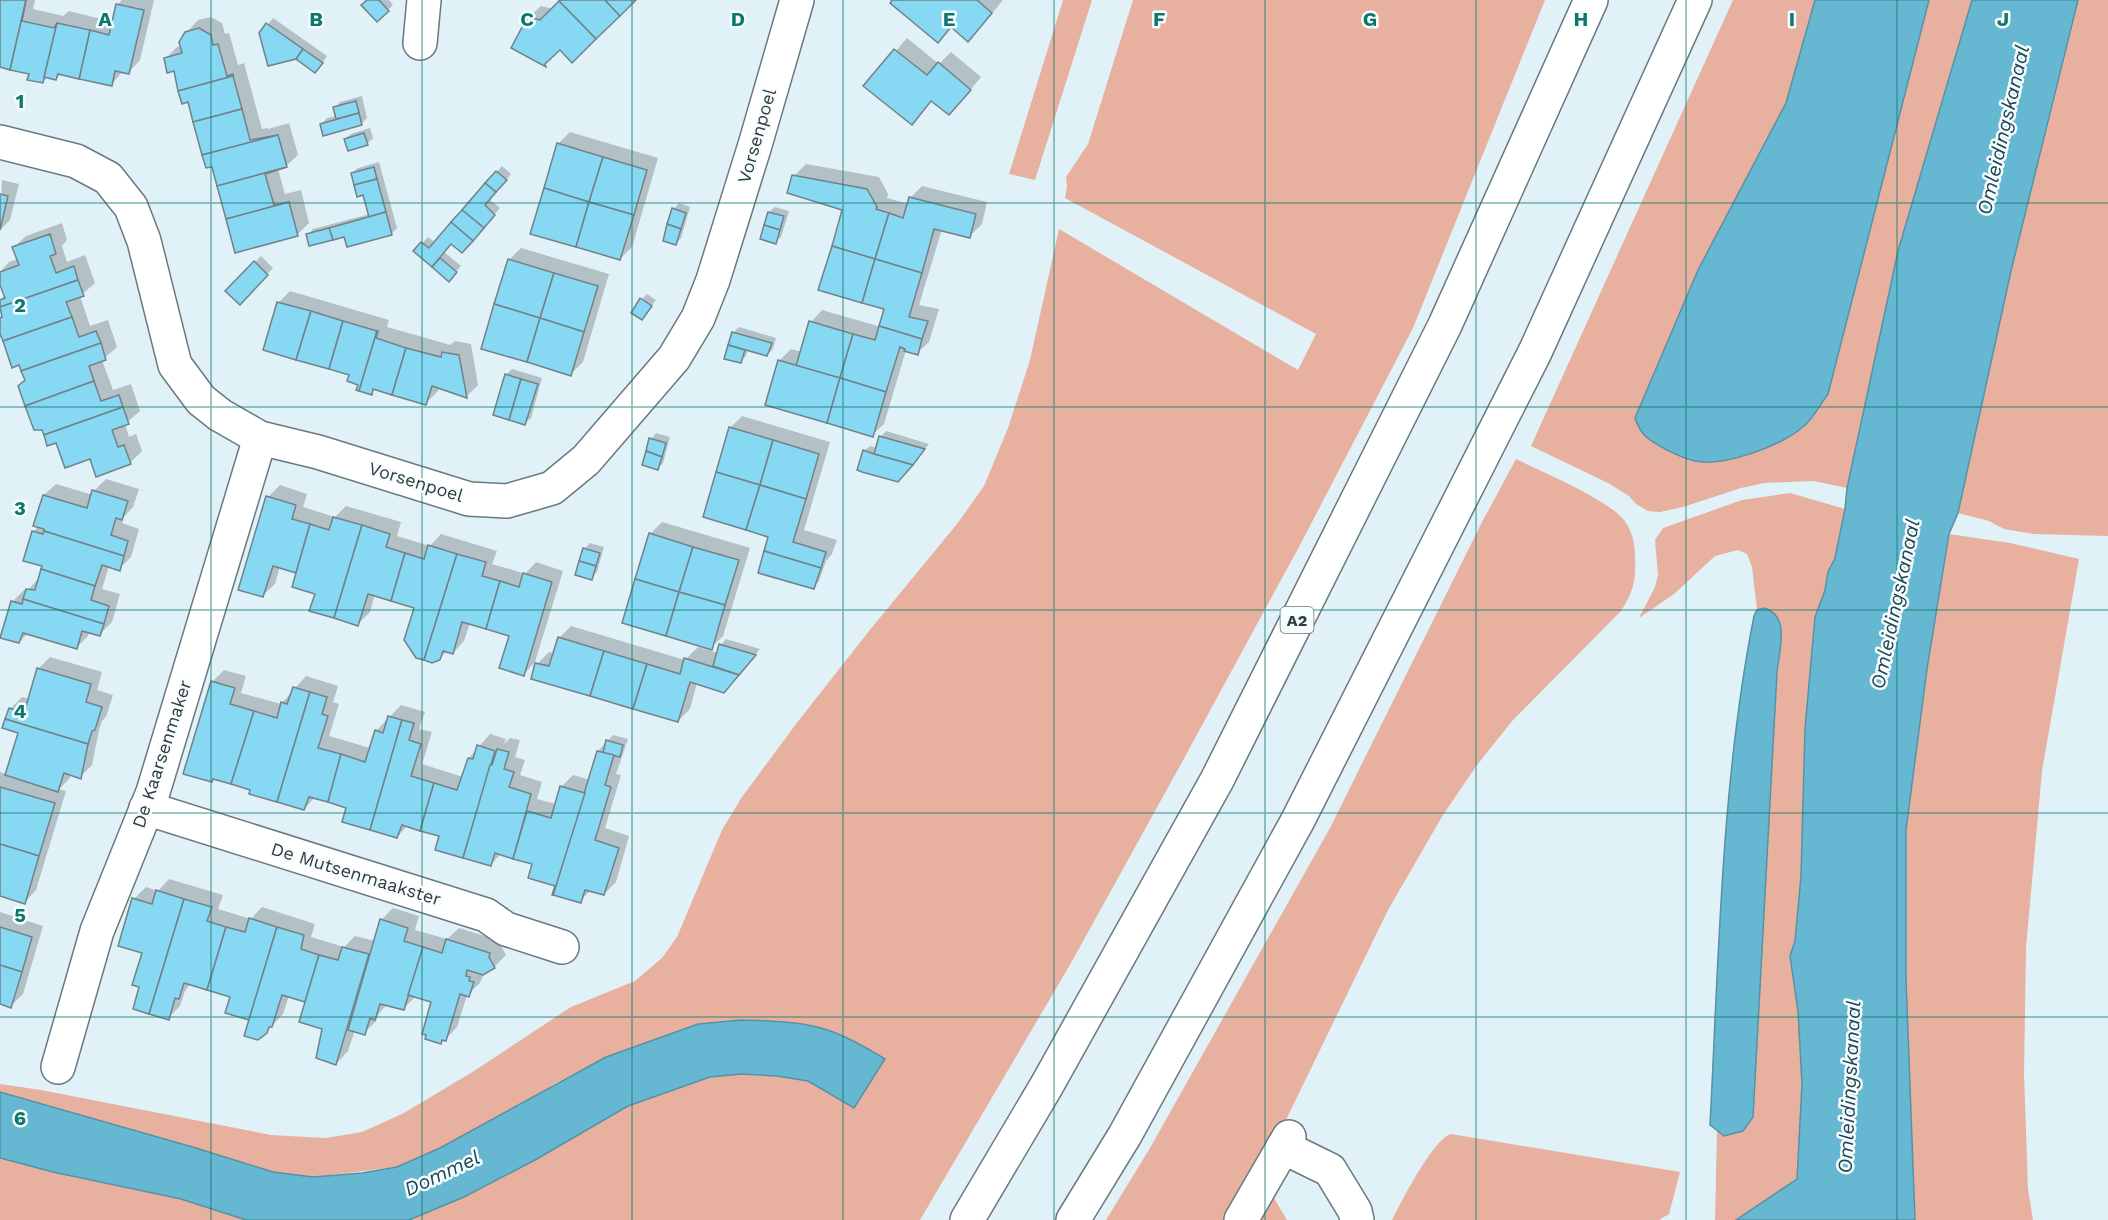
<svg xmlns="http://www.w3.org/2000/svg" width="2108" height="1220" viewBox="0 0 2108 1220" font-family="'Work Sans',sans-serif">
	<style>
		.green { fill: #e8b19f }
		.water { fill: #66b7d1; stroke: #5792a4; stroke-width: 1.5 }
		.shadow { fill: #0003 }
		.building { fill: #86d8f3; stroke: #738288; stroke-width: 1.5 }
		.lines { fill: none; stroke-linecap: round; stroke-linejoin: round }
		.minor-casing { stroke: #6a797f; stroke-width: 36 }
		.highway-casing { stroke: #6a797f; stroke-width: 36 }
		.minor { stroke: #fff; stroke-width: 33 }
		.highway { stroke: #fff; stroke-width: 33 }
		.grid { fill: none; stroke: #0f766e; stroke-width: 1.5; stroke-opacity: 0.55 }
		.labels { text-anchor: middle; stroke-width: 5; stroke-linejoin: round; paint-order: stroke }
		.shield { fill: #f6fdff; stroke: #6e7476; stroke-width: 1.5 }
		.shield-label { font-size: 16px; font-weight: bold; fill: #333a3c }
		.street-label { font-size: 18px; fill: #333a3c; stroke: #f6fdff }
		.water-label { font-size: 20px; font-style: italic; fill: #204652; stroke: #f6fdff }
		.grid-label { font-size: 20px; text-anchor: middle; font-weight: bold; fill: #0f766e; stroke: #f6fdff; stroke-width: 5; stroke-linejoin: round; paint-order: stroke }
	</style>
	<rect width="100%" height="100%" fill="#e0f1f8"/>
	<!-- green -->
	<g class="green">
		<path d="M 1063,0 L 1092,0 L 1035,180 L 1009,174 Z"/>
		<path d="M 1133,0 L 1545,0 L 1413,328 L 1300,545 L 1181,764 L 1071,963 L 920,1220 L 409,1220 L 464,1197 L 535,1160 L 628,1106 L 710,1077 L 742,1074 L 777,1076 L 808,1081 L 854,1108 L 885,1059 L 862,1045 L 822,1028 L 606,1057 L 556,1083 L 509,1112 L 440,1148 L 397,1167 L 313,1177 L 273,1172 L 196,1148 L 0,1092 L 0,1084 L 41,1090 L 271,1135 L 326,1138 L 362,1132 L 404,1113 L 474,1071 L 571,1007 L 635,981 L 662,958 L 677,937 L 722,830 L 742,797 L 796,724 L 869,631 L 957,524 L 984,486 L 1008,428 L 1030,360 L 1059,229 L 1298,370 L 1316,334 L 1065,198 L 1067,187 L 1066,177 L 1088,144 Z"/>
		<path d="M 1733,0 L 1815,0 L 1786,103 L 1698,270 L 1635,418 L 1725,460 L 1769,447 L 1804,426 L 1828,394 L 1929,0 L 1972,0 L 1898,251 L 1847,488 L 1814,481 L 1764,483 L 1741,488 L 1683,507 L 1660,512 L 1648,511 L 1636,504 L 1629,496 L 1608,483 L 1531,446 Z"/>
		<path d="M 2078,0 L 2108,0 L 2108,536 L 2034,534 L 2004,529 L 1989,521 L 1958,513 L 2011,271 Z"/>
		<path d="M 1516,459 C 1544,473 1606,498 1624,520 C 1633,532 1635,545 1635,559 C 1636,582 1633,592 1621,611 L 1513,720 L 1477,765 L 1443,815 L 1388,910 L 1267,1159 L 1226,1220 L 1106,1220 L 1150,1148 L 1330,828 L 1481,524 Z"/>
		<path d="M 1790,493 L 1845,509 L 1835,558 L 1828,572 L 1825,590 L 1815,617 L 1805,729 L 1801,876 L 1795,941 L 1790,956 L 1798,1011 L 1802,1084 L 1797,1179 L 1736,1220 L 1715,1220 L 1717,1131 L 1724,1136 L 1781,635 L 1764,609 L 1757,610 L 1752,567 L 1747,554 L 1738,550 L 1715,556 L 1674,594 L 1639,618 L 1655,587 L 1658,575 L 1655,540 L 1663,528 L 1742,500 Z"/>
		<path d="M 1949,534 L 2010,543 L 2079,559 L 2042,771 L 2026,948 L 2024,1074 L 2028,1189 L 2033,1220 L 1915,1220 L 1913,1207 L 1906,979 L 1906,830 L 1927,669 Z"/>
		<path d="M 1451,1134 L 1680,1172 L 1669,1214 L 1659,1220 L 1392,1220 C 1401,1202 1433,1139 1451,1134 Z"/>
		<path d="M 0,1158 L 53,1172 L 181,1199 L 246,1220 L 0,1220 Z"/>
		<path d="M 1271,1193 L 1287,1220 L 1257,1220 Z"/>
	</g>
	<!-- water -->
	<g class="water">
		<path d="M 1815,0 L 1929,0 L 1828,394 C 1820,405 1813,419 1803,427 C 1780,446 1725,467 1695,461 C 1684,459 1675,454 1665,449 C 1649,440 1641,436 1635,418 L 1698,270 L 1786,103 Z"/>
		<path d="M 1972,0 L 2078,0 L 2011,271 L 1958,513 L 1949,534 L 1927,669 L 1906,830 L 1906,979 L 1915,1220 L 1736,1220 L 1797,1179 L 1802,1084 L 1798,1011 L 1790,956 L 1795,941 L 1801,876 L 1805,729 L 1815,617 L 1825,590 L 1828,572 L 1835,558 L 1845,509 L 1847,488 L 1898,251 Z"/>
		<path d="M 1764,608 C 1791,616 1779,650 1777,672 L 1753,1117 L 1743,1131 L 1724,1136 L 1710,1125 C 1719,955 1721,783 1754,616 L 1757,610 Z"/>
		<path d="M 741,1020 C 767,1021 796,1021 821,1028 C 843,1034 865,1047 885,1059 L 854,1108 L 808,1081 L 777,1076 L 742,1074 L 710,1077 L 628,1106 L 535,1160 L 464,1197 L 409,1220 L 246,1220 L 181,1199 L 53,1172 L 0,1158 L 0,1092 L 196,1148 L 273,1172 L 313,1177 L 362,1173 L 397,1167 L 440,1148 L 606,1057 L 698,1024 Z"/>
	</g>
	<!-- shadow -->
	<g class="shadow">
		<path d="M 0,0 L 35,0 L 33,9 L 63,16 L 69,11 L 113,22 L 117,5 L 122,0 L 154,0 L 140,60 L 129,72 L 123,71 L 111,85 L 61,73 L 56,78 L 48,77 L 42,82 L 31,73 L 0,66 Z"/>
		<path d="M 369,0 L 389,0 L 393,5 L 377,20 Z"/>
		<path d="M 563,0 L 634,0 L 572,61 L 529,17 L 541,6 L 554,9 Z"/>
		<path d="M 894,0 L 1003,0 L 980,28 L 952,26 Z"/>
		<path d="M 211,17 L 222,23 L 225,34 L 229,33 L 238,65 L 244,63 L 262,129 L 268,128 L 268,129 L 289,123 L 298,155 L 286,166 L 278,169 L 285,194 L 301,190 L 309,223 L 297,235 L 213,165 L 189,101 L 175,69 L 165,59 L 177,47 L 181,46 L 186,33 L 198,20 Z"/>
		<path d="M 273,18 L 327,56 L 321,65 L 261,33 Z"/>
		<path d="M 907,38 L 939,64 L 951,52 L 981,77 L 961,101 L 933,100 L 911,123 L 866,86 Z"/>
		<path d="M 362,96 L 367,118 L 362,123 L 321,124 L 327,118 L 337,116 L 335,108 L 340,102 Z"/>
		<path d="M 370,128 L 373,138 L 367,144 L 345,139 L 351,134 Z"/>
		<path d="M 570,132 L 658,158 L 632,247 L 620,259 L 558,144 Z"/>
		<path d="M 379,162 L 397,228 L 392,233 L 308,235 L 313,229 L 370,214 L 364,193 L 352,173 L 358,168 Z"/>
		<path d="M 806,164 L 879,177 L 888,194 L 887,198 L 908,204 L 910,198 L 922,186 L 987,202 L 982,224 L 970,236 L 942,229 L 919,305 L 939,309 L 929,342 L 917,353 L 906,350 L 884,424 L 872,435 L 779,361 L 791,349 L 802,352 L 811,322 L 822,310 L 881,327 L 886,308 L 844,209 L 794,176 Z"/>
		<path d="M 502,166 L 511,174 L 489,199 L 500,208 L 467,246 L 452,243 L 444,252 L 461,266 L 449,279 L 415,251 L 428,237 L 436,243 Z"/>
		<path d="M 2,180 L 19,184 L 10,220 L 0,230 Z"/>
		<path d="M 679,203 L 690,207 L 681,238 L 676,244 L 674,209 Z"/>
		<path d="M 775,207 L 789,211 L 781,237 L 775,242 L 769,212 Z"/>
		<path d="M 62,223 L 67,240 L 62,246 L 67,262 L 85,255 L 95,283 L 80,296 L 90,326 L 108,320 L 117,347 L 102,360 L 113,390 L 131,384 L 140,411 L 125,424 L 129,437 L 136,434 L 142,451 L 130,463 L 91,457 L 57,441 L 20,363 L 0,329 L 0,317 L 3,314 L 0,300 L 5,295 L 0,280 L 0,272 L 9,262 L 18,259 L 14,247 L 26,236 Z"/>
		<path d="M 521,248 L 609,274 L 583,362 L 571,374 L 509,260 Z"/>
		<path d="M 261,256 L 273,268 L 239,303 L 228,291 Z"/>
		<path d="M 290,291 L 389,320 L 387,327 L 419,336 L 450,345 L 455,341 L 471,344 L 478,385 L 467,396 L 439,387 L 438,391 L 426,403 L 376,388 L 371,393 L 351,374 L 265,349 L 279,302 Z"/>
		<path d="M 647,294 L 656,300 L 642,319 L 642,299 Z"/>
		<path d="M 739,327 L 776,338 L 773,349 L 767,355 L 748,349 L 746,356 L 740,362 L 726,358 L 734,332 Z"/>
		<path d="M 512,369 L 542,378 L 531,418 L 525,423 L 506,375 Z"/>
		<path d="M 742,416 L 830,442 L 804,530 L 837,540 L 832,554 L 826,561 L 819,581 L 814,587 L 770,536 L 730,428 Z"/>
		<path d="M 886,431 L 929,444 L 904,474 L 864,451 L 870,446 L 877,448 L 880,437 Z"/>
		<path d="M 656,433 L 670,437 L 663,463 L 658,468 L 651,439 Z"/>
		<path d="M 106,479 L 139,489 L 133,507 L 124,517 L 122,523 L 139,529 L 131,557 L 119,569 L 109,566 L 102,589 L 120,594 L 112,622 L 100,634 L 89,631 L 88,636 L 76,648 L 28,633 L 19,642 L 12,602 L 24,590 L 27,591 L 39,578 L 44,565 L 33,532 L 39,526 L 44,495 L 56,484 L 93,495 L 94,491 Z"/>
		<path d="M 280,485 L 307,494 L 303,507 L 335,517 L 346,506 L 401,522 L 397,536 L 417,542 L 430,546 L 441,534 L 497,551 L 492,564 L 513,570 L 525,574 L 536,562 L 563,571 L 535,662 L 524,674 L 511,635 L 470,623 L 464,641 L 453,653 L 447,651 L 439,659 L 416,607 L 375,594 L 370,612 L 358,624 L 317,593 L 299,571 L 280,566 L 275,584 L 263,595 L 268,497 Z"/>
		<path d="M 662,522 L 750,548 L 723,636 L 711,648 L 650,534 Z"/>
		<path d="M 590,543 L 604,547 L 597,572 L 591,578 L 577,574 L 585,548 Z"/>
		<path d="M 571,626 L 685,660 L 698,647 L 718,653 L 721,645 L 726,639 L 760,649 L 724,691 L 697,683 L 690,709 L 678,721 L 537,664 L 549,652 L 554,653 L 559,638 Z"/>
		<path d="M 50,657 L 102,672 L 97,690 L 113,695 L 106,717 L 102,721 L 99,730 L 92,765 L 80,777 L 71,774 L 70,778 L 59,789 L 66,791 L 36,890 L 25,902 L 0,895 L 0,772 L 7,774 L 20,732 L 10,709 L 22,697 L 29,699 L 38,669 Z"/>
		<path d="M 224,670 L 246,676 L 241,693 L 281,704 L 306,676 L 338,686 L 333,702 L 339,704 L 329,736 L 370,748 L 376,731 L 401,705 L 425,712 L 419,729 L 432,732 L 422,764 L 463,777 L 469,758 L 490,734 L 506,739 L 504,744 L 510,738 L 520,740 L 515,757 L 525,760 L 520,775 L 542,782 L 537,799 L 556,804 L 562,786 L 573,775 L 590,780 L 598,751 L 613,735 L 628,739 L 616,774 L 621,775 L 605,828 L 629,836 L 616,882 L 604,894 L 591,890 L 580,901 L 557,885 L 534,863 L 502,853 L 490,865 L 441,835 L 408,825 L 397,837 L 348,807 L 315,797 L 304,809 L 252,789 L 215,778 L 211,781 L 213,681 Z"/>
		<path d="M 169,879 L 223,895 L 218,909 L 251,919 L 262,907 L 315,924 L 311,937 L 344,947 L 355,936 L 375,941 L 381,920 L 393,908 L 419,916 L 415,930 L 447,939 L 459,928 L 501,941 L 500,944 L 506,955 L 494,967 L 484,973 L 480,983 L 467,995 L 457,1027 L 446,1039 L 441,1042 L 433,1001 L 415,997 L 403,1009 L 387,1004 L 378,1015 L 376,1021 L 364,1033 L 355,1030 L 348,1051 L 337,1063 L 318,1057 L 324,1028 L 307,1001 L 289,996 L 283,1014 L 266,1032 L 251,1019 L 232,996 L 191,983 L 185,991 L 180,1006 L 168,1018 L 141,986 L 144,952 L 134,899 L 146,887 L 158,891 Z"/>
		<path d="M 0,912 L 43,926 L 23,994 L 11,1006 L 0,1003 Z"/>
	</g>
	<!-- building -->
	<g class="building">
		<path d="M 0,0 L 26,0 L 10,70 L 0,67 Z"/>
		<path d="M 26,0 L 22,21 L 54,28 L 57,23 L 43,83 L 27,80 L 29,74 L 10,70 Z"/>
		<path d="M 367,0 L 379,0 L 389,11 L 377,22 L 361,5 Z"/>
		<path d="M 561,0 L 605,0 L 620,16 L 596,39 L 559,1 Z"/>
		<path d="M 605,0 L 636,0 L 620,16 Z"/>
		<path d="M 892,0 L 977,0 L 992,13 L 968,42 L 951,27 L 938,43 L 890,3 Z"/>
		<path d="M 559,1 L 596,39 L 572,63 L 560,50 L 545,64 L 546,67 L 511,48 L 529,14 L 531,15 L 529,17 L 540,20 Z"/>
		<path d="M 116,4 L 144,10 L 129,74 L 115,71 L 112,86 L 79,79 L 90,30 L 109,35 Z"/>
		<path d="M 57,23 L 90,30 L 79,79 L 58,74 L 56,80 L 44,77 Z"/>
		<path d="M 266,23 L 303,49 L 296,59 L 268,66 L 259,33 Z"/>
		<path d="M 199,28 L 211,35 L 213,45 L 218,44 L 227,76 L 233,74 L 233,76 L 178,91 L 174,71 L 167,73 L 164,58 L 182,53 L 179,42 L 185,32 Z"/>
		<path d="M 303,49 L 323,63 L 315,73 L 296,59 Z"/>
		<path d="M 894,49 L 927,75 L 938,62 L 971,90 L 949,115 L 931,101 L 912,125 L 863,86 Z"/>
		<path d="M 233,76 L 242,109 L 193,122 L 188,102 L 182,104 L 178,91 Z"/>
		<path d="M 356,101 L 359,113 L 336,119 L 333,107 Z"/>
		<path d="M 242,109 L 250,140 L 278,135 L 202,155 L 193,122 Z"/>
		<path d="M 359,113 L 362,125 L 323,136 L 320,124 Z"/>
		<path d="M 364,133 L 368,145 L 348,151 L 344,139 Z"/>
		<path d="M 278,135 L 287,167 L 217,186 L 212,167 L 206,168 L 202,155 Z"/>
		<path d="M 557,143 L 603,157 L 589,202 L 544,188 Z"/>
		<path d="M 603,157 L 647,170 L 634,215 L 589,202 Z"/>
		<path d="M 287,167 L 265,174 L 274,205 L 289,202 L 226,219 L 217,186 Z"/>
		<path d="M 374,167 L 377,179 L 354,185 L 351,173 Z"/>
		<path d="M 496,171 L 507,180 L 496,192 L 485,183 Z"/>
		<path d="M 792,175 L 867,189 L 877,207 L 876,209 L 889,213 L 875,259 L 832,246 L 842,210 L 787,193 Z"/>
		<path d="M 377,179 L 386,212 L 369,217 L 363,195 L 357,197 L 354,185 Z"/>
		<path d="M 485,183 L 496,192 L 485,205 L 495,215 L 484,228 L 462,210 Z"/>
		<path d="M 544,188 L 589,202 L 576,247 L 530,234 Z"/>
		<path d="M 0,194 L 8,196 L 0,230 Z"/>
		<path d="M 909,197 L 976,214 L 970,238 L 934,229 L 922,273 L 875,259 L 889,213 L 903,218 Z"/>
		<path d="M 289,202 L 298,236 L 235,253 L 226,219 Z"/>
		<path d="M 589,202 L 634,215 L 620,260 L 576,247 Z"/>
		<path d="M 672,208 L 686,213 L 681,229 L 667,224 Z"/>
		<path d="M 462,210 L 484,228 L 473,241 L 451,222 Z"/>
		<path d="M 386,212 L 392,235 L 347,247 L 344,237 L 333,240 L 329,228 Z"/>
		<path d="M 768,212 L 784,216 L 780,230 L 764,225 Z"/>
		<path d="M 451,222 L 473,241 L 462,253 L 451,244 L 432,267 L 413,251 L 421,242 L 429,248 Z"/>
		<path d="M 667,224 L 681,229 L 676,245 L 663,241 Z"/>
		<path d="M 764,225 L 780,230 L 776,244 L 760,239 Z"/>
		<path d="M 329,228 L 333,240 L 309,246 L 306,234 Z"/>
		<path d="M 50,234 L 56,254 L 50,256 L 56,273 L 74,266 L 78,280 L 0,307 L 0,300 L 5,298 L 0,285 L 0,272 L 19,265 L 12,247 Z"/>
		<path d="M 832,246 L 875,259 L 862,303 L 818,290 Z"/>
		<path d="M 440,258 L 457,272 L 449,282 L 432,267 Z"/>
		<path d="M 508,259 L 554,273 L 540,318 L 494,304 Z"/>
		<path d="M 875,259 L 922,273 L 909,317 L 928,321 L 922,339 L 879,326 L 884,309 L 862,303 Z"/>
		<path d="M 254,261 L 268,275 L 240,305 L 225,291 Z"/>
		<path d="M 554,273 L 598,286 L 584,332 L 540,318 Z"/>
		<path d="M 78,280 L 84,296 L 66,302 L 72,317 L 3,341 L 0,334 L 0,318 L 2,317 L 0,307 Z"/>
		<path d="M 640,298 L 652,306 L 642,320 L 631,313 Z"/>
		<path d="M 277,302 L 311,311 L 296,360 L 263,350 Z"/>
		<path d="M 494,304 L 540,318 L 527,362 L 481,349 Z"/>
		<path d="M 311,311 L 343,321 L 329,369 L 296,360 Z"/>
		<path d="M 72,317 L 79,337 L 96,331 L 101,343 L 21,371 L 19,365 L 12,368 L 3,341 Z"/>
		<path d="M 540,318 L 584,332 L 571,376 L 527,362 Z"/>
		<path d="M 343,321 L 377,331 L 359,391 L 356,390 L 358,385 L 347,381 L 349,375 L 329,369 Z"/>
		<path d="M 809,321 L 853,334 L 840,378 L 796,366 Z"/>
		<path d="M 879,326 L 922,339 L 918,355 L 904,351 L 905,349 L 900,347 L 886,392 L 840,378 L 853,334 L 875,340 Z"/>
		<path d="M 377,331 L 378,331 L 376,338 L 406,348 L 392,395 L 373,389 L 372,395 L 359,391 Z"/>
		<path d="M 732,332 L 772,343 L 767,356 L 728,345 Z"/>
		<path d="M 101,343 L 106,360 L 89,366 L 94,381 L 25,406 L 18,386 L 25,380 L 21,371 Z"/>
		<path d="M 728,345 L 745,350 L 741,363 L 724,359 Z"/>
		<path d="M 406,348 L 441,357 L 442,352 L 459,355 L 467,398 L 432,386 L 426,405 L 392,395 Z"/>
		<path d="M 778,360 L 840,378 L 827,423 L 765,405 Z"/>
		<path d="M 505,374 L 521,379 L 509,420 L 493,415 Z"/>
		<path d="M 840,378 L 886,392 L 873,437 L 827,423 Z"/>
		<path d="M 521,379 L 538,384 L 525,425 L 509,420 Z"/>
		<path d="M 94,381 L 101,401 L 119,395 L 123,407 L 44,435 L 42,430 L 34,430 L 25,406 Z"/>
		<path d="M 123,407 L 129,424 L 112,430 L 118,447 L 124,445 L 131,464 L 96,477 L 90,459 L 65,468 L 56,443 L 47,446 L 44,435 Z"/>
		<path d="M 729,427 L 773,440 L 760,485 L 716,472 Z"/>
		<path d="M 879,436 L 925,449 L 913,465 L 874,454 Z"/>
		<path d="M 649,438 L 666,443 L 662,457 L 646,451 Z"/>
		<path d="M 773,440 L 819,454 L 806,499 L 760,485 Z"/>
		<path d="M 863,450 L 874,454 L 913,465 L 898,482 L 862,472 L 857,470 Z"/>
		<path d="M 646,451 L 662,457 L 658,470 L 642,465 Z"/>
		<path d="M 716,472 L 760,485 L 746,530 L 703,517 Z"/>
		<path d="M 760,485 L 806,499 L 793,542 L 826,552 L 821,568 L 764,551 L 768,537 L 746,530 Z"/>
		<path d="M 92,490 L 128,501 L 122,520 L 116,518 L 111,535 L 128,541 L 124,556 L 44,531 L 44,529 L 33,526 L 43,495 L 87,508 Z"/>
		<path d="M 266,496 L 296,505 L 292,519 L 310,524 L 296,573 L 273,566 L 263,597 L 238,590 Z"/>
		<path d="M 333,517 L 362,525 L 334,618 L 309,611 L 315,594 L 292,587 L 310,524 L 329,530 Z"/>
		<path d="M 362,525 L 390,534 L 386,547 L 405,553 L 391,601 L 368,594 L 358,626 L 334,618 Z"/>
		<path d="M 32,531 L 43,534 L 44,531 L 124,556 L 120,571 L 102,565 L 95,586 L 41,569 L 42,566 L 23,561 Z"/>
		<path d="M 649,533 L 693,547 L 679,592 L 635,579 Z"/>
		<path d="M 428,545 L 457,554 L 424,660 L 416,658 L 404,640 L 414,608 L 391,601 L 405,553 L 424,559 Z"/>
		<path d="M 693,547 L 739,560 L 725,605 L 679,592 Z"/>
		<path d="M 583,548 L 600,553 L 596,566 L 579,561 Z"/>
		<path d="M 764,551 L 821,568 L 814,589 L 758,573 Z"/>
		<path d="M 457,554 L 486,562 L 482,576 L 500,581 L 486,629 L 462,622 L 453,654 L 443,651 L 440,660 L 432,663 L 424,660 Z"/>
		<path d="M 579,561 L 596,566 L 592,580 L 575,575 Z"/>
		<path d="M 41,569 L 95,586 L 91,600 L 109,606 L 104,624 L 23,599 L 26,589 L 35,590 Z"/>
		<path d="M 523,573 L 552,582 L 524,676 L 499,668 L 509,636 L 486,629 L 500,581 L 519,587 Z"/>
		<path d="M 635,579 L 679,592 L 666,636 L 622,623 Z"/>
		<path d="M 679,592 L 725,605 L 712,650 L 666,636 Z"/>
		<path d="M 23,599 L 104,624 L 100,636 L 82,631 L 77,649 L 23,633 L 19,643 L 0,638 L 11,601 L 22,604 Z"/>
		<path d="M 558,637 L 604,651 L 590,696 L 531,679 L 535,663 L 549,666 Z"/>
		<path d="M 719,644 L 756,655 L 739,675 L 713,666 Z"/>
		<path d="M 604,651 L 647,664 L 633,709 L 590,696 Z"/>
		<path d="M 684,658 L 739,675 L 724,693 L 690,682 L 678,722 L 633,709 L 647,664 L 680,674 Z"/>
		<path d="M 37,668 L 91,684 L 86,702 L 102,707 L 95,730 L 92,731 L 88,744 L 5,719 L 9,708 L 24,713 Z"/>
		<path d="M 211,681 L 235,688 L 230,704 L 254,711 L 231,784 L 213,779 L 212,782 L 183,774 Z"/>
		<path d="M 293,687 L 310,692 L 277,802 L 249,794 L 250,790 L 231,784 L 254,711 L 277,718 L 281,702 L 287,704 Z"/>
		<path d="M 310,692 L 327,697 L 322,714 L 328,716 L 318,748 L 341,754 L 328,802 L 309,797 L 304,810 L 277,802 Z"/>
		<path d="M 388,716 L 402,720 L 370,830 L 342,822 L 346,808 L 328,802 L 341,754 L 365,762 L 375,730 L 383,733 Z"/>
		<path d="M 5,719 L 88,744 L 81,779 L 64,773 L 58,792 L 5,775 L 18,733 L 2,728 Z"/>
		<path d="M 402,720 L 414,723 L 409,740 L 421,744 L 411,776 L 434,783 L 420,831 L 402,825 L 397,838 L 370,830 Z"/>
		<path d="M 606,740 L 623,745 L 620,757 L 603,753 Z"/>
		<path d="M 477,745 L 495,751 L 463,858 L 435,850 L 439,836 L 420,831 L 434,783 L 457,790 L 468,758 L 473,759 Z"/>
		<path d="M 497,749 L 509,752 L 504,769 L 514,772 L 509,787 L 531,794 L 513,859 L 495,853 L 491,866 L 463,858 L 490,765 L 492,765 Z"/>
		<path d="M 597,751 L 614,755 L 605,785 L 611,787 L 595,840 L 619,848 L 604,895 L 585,890 L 581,903 L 553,895 Z"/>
		<path d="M 560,786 L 585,793 L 553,895 L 552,895 L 555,886 L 528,878 L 532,864 L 513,859 L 527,811 L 551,818 Z"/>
		<path d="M 0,787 L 55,803 L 39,856 L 0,844 Z"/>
		<path d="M 0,844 L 39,856 L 25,904 L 0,896 Z"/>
		<path d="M 156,890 L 184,899 L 149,1014 L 133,1009 L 139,987 L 132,985 L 142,953 L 118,946 L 132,898 L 152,904 Z"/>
		<path d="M 184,899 L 212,907 L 207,921 L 226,927 L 207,990 L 184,983 L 179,999 L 175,998 L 169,1020 L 149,1014 Z"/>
		<path d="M 249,918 L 277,927 L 249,1020 L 225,1013 L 230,997 L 207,990 L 226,927 L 245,932 Z"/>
		<path d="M 380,919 L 408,928 L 404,941 L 423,947 L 404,1010 L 380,1004 L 375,1020 L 370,1018 L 365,1035 L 348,1030 Z"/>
		<path d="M 0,927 L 32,937 L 22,972 L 0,965 Z"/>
		<path d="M 277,927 L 304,935 L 301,949 L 319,955 L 305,1002 L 282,995 L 272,1027 L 269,1027 L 267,1033 L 258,1040 L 244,1036 Z"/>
		<path d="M 446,939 L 490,953 L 489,957 L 495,968 L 483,975 L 467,970 L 466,976 L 470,977 L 469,981 L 474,982 L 469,997 L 460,994 L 446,1041 L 442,1040 L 441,1044 L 425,1039 L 426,1035 L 422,1034 L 431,1002 L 408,995 L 423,947 L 442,953 Z"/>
		<path d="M 342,947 L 369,954 L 336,1065 L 316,1058 L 322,1029 L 299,1022 L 319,955 L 338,960 Z"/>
		<path d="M 0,965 L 22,972 L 11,1008 L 0,1004 Z"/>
	</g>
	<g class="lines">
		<!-- minor casing -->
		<g class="minor-casing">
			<g id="minor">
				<path d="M 420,43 L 424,0"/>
				<path d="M 0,142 L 76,161 L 108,178 L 131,207 L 144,241 L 175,365 L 201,400 L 220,415 L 260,438 L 318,452 L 469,499 L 507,501 L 552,488 L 586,460 L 674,358 L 698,318 L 713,280 L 755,145 L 797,0"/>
				<path d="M 146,808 L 486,915 L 506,929 L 562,947"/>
				<path d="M 58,1067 L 97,931 L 153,792 L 260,438"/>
				<path d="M 1283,1147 L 1330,1170 L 1355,1211 L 1357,1220"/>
				<path d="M 1241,1220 L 1289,1137"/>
			</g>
		</g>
		<!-- highway casing -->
		<g class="highway-casing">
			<g id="highway">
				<path d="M 967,1220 L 1047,1085 L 1217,780 L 1445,325 L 1591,0"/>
				<path d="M 1073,1220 L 1125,1135 L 1298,820 L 1535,352 L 1695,0"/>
			</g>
		</g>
		<!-- minor -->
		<use href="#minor" class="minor"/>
		<!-- highway -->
		<use href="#highway" class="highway"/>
	</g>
	<!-- grid -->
	<path class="grid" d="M 211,0 L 211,1220M 422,0 L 422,1220M 632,0 L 632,1220M 843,0 L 843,1220M 1054,0 L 1054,1220M 1265,0 L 1265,1220M 1476,0 L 1476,1220M 1686,0 L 1686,1220M 1897,0 L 1897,1220M 0,203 L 2108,203M 0,407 L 2108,407M 0,610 L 2108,610M 0,813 L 2108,813M 0,1017 L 2108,1017"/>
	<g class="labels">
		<!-- shield labels -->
		<rect class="shield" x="1280.5" y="607" width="33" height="26" rx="4.5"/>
		<g class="shield-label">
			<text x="1297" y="626">A2</text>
		</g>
		<!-- street labels -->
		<g class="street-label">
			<text transform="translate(757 136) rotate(-74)" y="6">Vorsenpoel</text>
			<text transform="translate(416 482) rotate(17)" y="6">Vorsenpoel</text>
			<text transform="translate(162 754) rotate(-72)" y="6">De Kaarsenmaker</text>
			<text transform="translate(356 874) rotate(17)" y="6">De Mutsenmaakster</text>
		</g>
		<!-- water labels -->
		<g class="water-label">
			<text transform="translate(2003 130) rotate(-77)" y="7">Omleidingskanaal</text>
			<text transform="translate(1895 604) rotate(-78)" y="7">Omleidingskanaal</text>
			<text transform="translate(1849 1087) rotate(-87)" y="7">Omleidingskanaal</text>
			<text transform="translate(442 1173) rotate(-25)" y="7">Dommel</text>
		</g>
	</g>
	<g class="grid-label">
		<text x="105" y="26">A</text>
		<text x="316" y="26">B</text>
		<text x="527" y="26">C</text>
		<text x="738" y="26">D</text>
		<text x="949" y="26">E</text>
		<text x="1159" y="26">F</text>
		<text x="1370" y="26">G</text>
		<text x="1581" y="26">H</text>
		<text x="1792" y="26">I</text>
		<text x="2003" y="26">J</text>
		<text x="20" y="108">1</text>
		<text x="20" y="312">2</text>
		<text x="20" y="515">3</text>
		<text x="20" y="718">4</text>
		<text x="20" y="922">5</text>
		<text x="20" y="1125">6</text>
	</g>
</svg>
